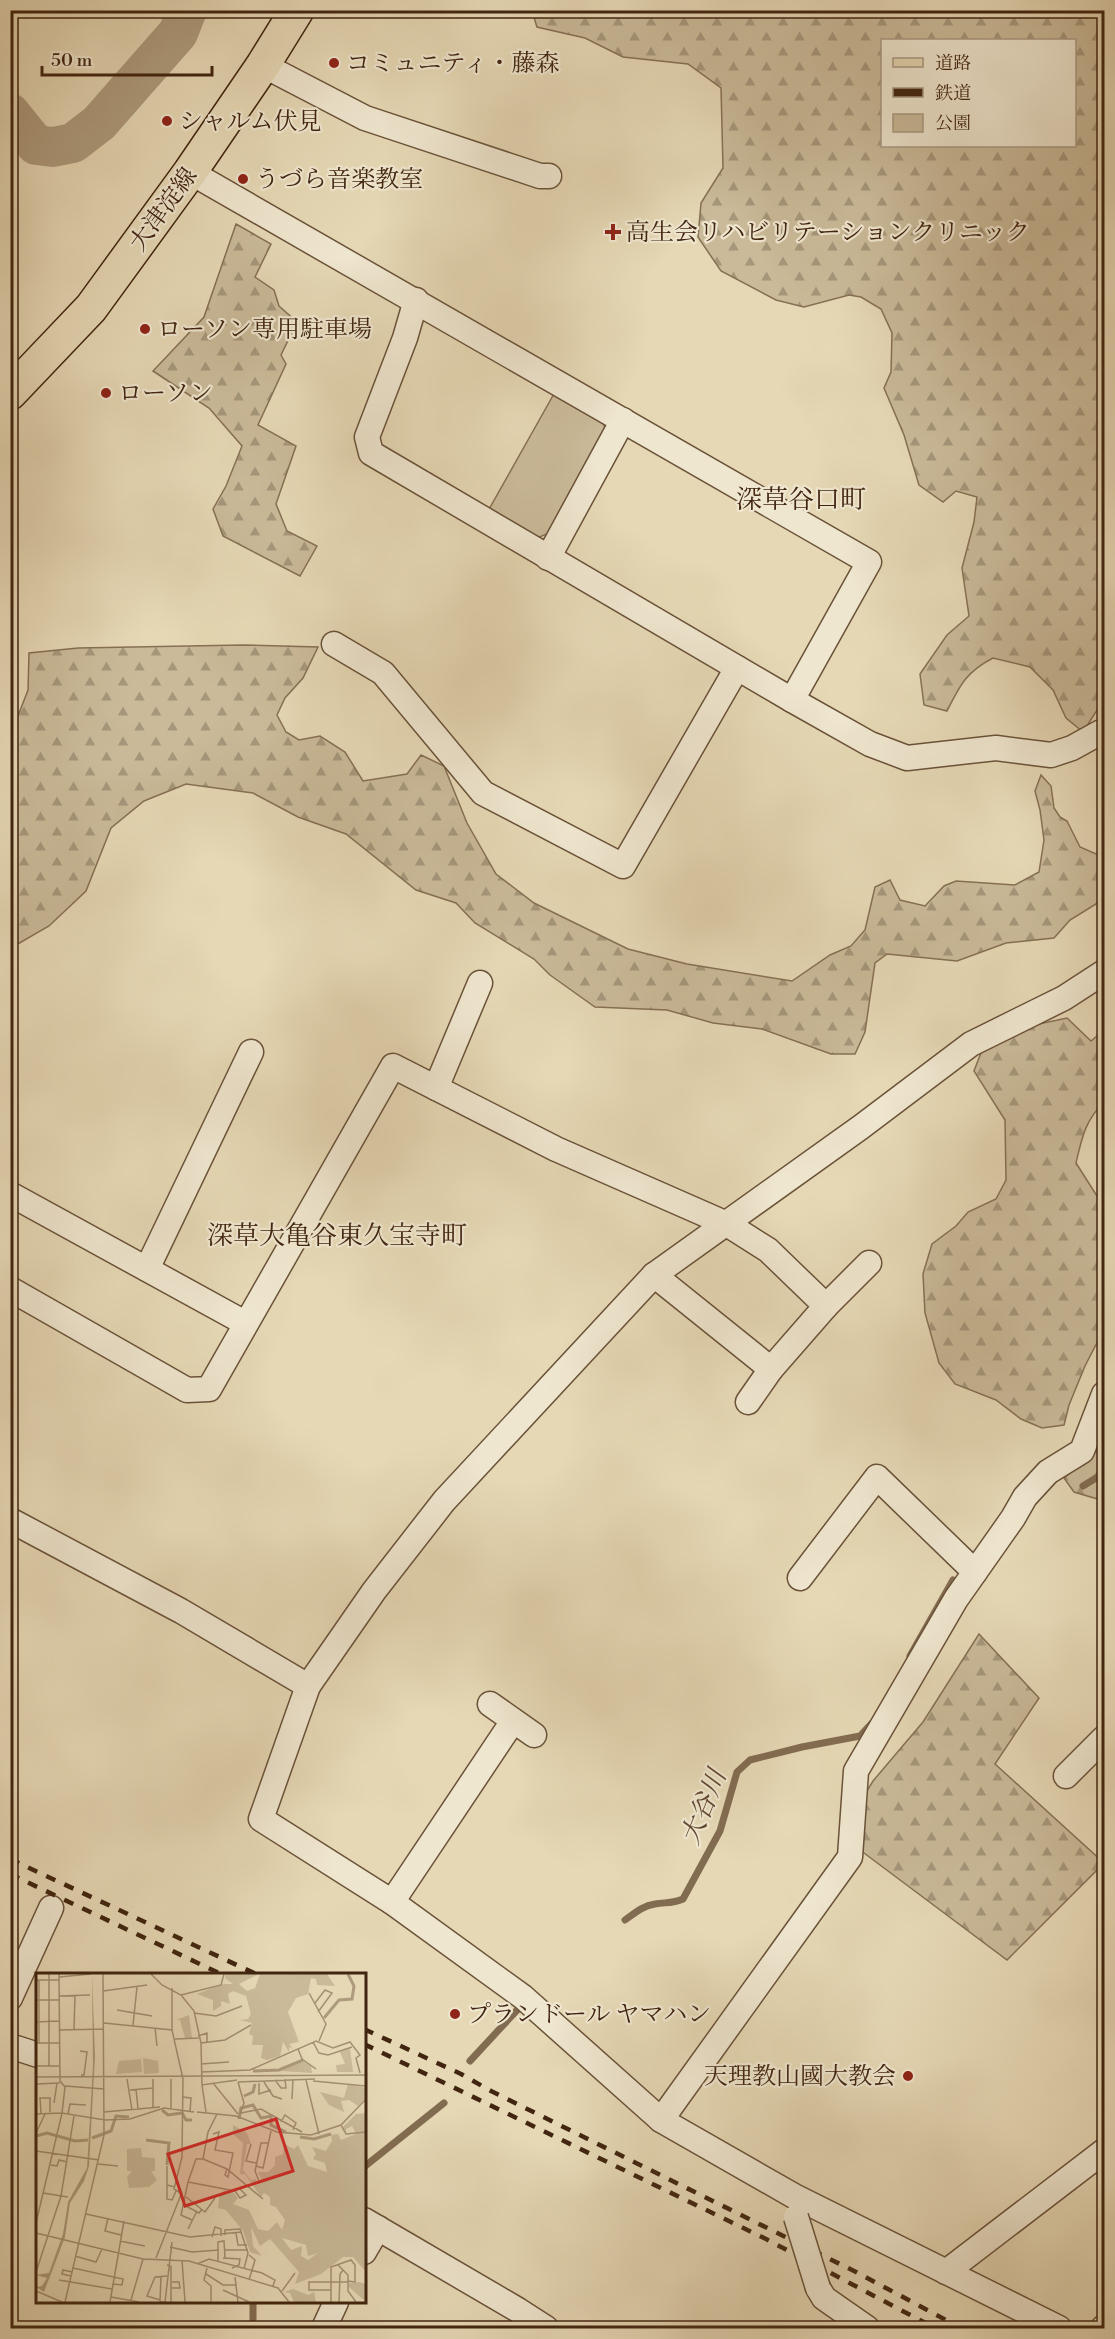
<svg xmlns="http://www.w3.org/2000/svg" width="1115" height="2339" viewBox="0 0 1115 2339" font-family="'Libre Bodoni','Noto Serif JP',serif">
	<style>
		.forest { fill: url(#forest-firs); stroke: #867054; stroke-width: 1.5; fill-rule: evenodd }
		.green { fill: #caba99; stroke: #867054; stroke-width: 1.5 }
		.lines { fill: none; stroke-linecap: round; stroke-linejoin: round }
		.stream { stroke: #826c51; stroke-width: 7 }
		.river { stroke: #ae9b7d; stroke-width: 40 }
		.minor-casing { stroke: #6a5239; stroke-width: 27 }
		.primary-casing { stroke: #412510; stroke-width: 36 }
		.minor { stroke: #efe6cf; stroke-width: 24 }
		.primary { stroke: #e6d8b5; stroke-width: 33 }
		.rail { stroke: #412510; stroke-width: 4.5; stroke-dasharray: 10 10; stroke-linecap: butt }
		.minor-bridge-casing { stroke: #6a5239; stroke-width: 27; stroke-linecap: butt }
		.minor-bridge { stroke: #efe6cf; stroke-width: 24 }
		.poi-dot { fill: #8f2418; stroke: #efe6cf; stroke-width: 2 }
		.labels { text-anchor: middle; stroke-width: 4.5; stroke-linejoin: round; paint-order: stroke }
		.poi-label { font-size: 24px; fill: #412510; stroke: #efe6cf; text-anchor: start }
		.street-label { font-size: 24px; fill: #412510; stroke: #efe6cf }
		.neighbourhood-label { font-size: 26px; fill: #412510; stroke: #efe6cf }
		.water-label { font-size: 26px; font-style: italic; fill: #624831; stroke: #efe6cf }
		.inset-river { fill: none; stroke: #ae9b7d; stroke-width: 3 }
		.inset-road { fill: none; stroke: #a49073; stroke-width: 1.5 }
		.view { fill: #d62828; fill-opacity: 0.15; stroke: #d62828; stroke-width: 3 }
		.inset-edge { fill: none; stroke: #412510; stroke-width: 3 }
	</style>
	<defs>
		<pattern id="forest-firs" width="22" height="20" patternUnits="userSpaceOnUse" patternTransform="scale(1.5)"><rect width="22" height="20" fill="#caba99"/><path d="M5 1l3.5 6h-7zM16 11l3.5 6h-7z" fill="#a6977b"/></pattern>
	</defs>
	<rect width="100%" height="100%" fill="#e6d8b5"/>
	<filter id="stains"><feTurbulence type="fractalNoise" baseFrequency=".00333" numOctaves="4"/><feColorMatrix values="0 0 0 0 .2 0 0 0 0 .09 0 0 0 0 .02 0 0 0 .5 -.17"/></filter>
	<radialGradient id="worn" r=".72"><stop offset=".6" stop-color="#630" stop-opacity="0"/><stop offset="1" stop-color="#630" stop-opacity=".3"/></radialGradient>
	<!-- forest -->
	<g class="forest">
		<path d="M 532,11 L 1104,11 L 1104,690 L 1101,704 L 1083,732 L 1066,718 L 1053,690 L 1030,667 L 993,658 C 966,672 960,685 947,711 L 924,705 L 920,674 L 947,635 L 969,616 L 962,568 L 974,522 L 977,497 L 956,491 L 943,502 L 919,485 L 904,435 L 884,388 L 891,372 L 892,333 L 881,309 L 861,297 L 849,295 L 804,307 L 776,300 L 721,271 L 698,237 L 701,203 L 723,168 L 721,88 L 688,64 L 623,57 L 585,38 L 537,27 ZM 882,40 L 1074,40 L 1074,146 L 882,146 Z"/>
		<path d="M 236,224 L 271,244 L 255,277 L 274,290 L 279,306 L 297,322 L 281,355 L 286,364 L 258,425 L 296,446 L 276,504 L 287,531 L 317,546 L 300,576 L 223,536 L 213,509 L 226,486 L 242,446 L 209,408 L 153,371 L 204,317 Z"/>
		<path d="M 243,645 L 318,647 L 303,678 L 285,698 L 277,715 L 286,732 L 299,740 L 320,736 L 345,752 L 363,781 L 407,774 L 421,755 L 444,766 L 467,823 L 496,874 L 534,903 L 628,949 L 687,964 L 792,981 L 830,955 L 851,946 L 865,930 L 875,887 L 890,880 L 900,900 L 925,906 L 944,886 L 956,881 L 1015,885 L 1039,872 L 1044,840 L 1040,810 L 1035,791 L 1041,775 L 1051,786 L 1054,808 L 1060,817 L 1067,821 L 1080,847 L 1096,854 L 1104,850 L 1104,899 L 1070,920 L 1054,938 L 1006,943 L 957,961 L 887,954 L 875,963 L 865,1032 L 855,1054 L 831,1054 L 762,1029 L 713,1023 L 667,1010 L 595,1007 L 550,975 L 534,959 L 475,923 L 456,903 L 416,890 L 346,834 L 298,817 L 253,793 L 186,784 L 144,801 L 111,828 L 86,891 L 49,926 L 11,948 L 11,721 L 16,721 L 28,690 L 29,653 L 78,648 Z"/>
		<path d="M 1067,1018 L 1091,1041 L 1104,1030 L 1104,1102 C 1085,1121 1082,1137 1076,1163 L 1104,1207 L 1104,1329 L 1085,1366 L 1069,1405 L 1064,1425 L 1042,1428 L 1021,1419 L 996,1400 L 955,1384 L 939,1363 L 925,1313 L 923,1274 L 932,1244 L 956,1226 L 968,1212 L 996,1199 L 1006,1180 L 1005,1120 L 974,1071 L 984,1045 L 1020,1028 Z"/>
		<path d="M 1104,1435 L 1104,1501 L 1074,1492 L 1064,1478 L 1100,1448 Z"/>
		<path d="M 979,1634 L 1039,1698 L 995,1764 L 1104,1863 L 1007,1960 L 860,1850 L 865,1794 L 873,1781 L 923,1722 Z"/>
	</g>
	<!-- green -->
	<path class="green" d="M 555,392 L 604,424 L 606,438 L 549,533 L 535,539 L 488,511 Z"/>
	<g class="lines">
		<!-- stream -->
		<g class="stream">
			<path d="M 1083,1486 L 1104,1473"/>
			<path d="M 910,1656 L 953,1580"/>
			<path d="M 625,1920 C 635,1913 642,1906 655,1904 C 665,1902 672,1904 683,1899 L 720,1831 L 737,1772 L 750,1760 L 802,1747 L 860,1736 L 871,1724"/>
			<path d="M 470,2061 L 519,2008"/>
			<path d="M 364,2167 L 444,2103"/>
			<path d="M 253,2328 L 253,2302"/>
		</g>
		<!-- river -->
		<path class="river" d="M 10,113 L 36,145 L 53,147 L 73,143 L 99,123 L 178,33 L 187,10"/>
		<!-- minor casing -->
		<g class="minor-casing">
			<g id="minor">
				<path d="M 263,65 L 365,118 L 540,176 L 549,176"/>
				<path d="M 190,172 L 869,562 L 792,700"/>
				<path d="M 416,300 L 405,338 L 367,437 L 371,453 L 792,700 L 870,744 L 907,758 L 996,748 L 1051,755 L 1072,748 L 1101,732"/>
				<path d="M 548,558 L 623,420"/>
				<path d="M 334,644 L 383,673 L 483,793 L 623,866 L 737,668"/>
				<path d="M 436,1088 L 480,983"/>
				<path d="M 10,1194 L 245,1323"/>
				<path d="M 147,1269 L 251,1052"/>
				<path d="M 10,1289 L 187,1390 L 209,1389 L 393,1066 L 556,1149 L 727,1224 L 768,1250 L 826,1306 L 771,1369 L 654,1275"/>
				<path d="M 826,1306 L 869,1263"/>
				<path d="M 748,1402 L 771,1369"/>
				<path d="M 10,1520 L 181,1611 L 308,1686 L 261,1819 L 392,1902 L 523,1997 L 661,2120 L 794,2196 L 1059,2328"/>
				<path d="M 800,1578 L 877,1477 L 975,1572"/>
				<path d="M 308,1686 L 374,1591 L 444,1501 L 654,1275 L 861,1127 L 971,1044 L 1064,998 L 1104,972"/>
				<path d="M 490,1704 L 534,1735"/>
				<path d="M 1066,1776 L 1104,1738"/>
				<path d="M 392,1902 L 513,1721"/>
				<path d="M 10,1998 L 51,1908"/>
				<path d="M 10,2046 L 38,2055"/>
				<path d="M 661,2120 L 850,1857 L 856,1771 L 956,1599 L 1013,1518 L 1025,1497 L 1048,1472 L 1082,1451 L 1104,1394"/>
				<path d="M 364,2220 L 518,2310 L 546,2328"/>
				<path d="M 364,2252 L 378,2228"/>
				<path d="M 946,2272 L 1104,2151"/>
				<path d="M 818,2288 L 824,2298 L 867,2328"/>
				<path d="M 324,2328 L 336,2302"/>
				<path d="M 1103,2328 L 1104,2327"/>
			</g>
		</g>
		<!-- primary casing -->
		<g class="primary-casing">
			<path id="primary" d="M 10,393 L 91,308 L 190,172 L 263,65 L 297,10"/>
		</g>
		<!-- minor -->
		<use href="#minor" class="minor"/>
		<!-- primary -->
		<use href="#primary" class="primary"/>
		<!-- rail -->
		<g class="rail">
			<path d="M 10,1859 L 256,1974"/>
			<path d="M 10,1874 L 221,1974"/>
			<path d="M 364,2029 L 461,2074 L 491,2091 L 856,2272 L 961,2328"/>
			<path d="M 364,2044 L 766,2239 L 935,2328"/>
		</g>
		<!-- minor-bridge casing -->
		<g class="minor-bridge-casing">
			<path id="minor-bridge" d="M 796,2217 L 818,2288"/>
		</g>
		<!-- minor-bridge -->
		<use href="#minor-bridge" class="minor-bridge"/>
	</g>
	<!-- markers -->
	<g class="poi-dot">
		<circle cx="334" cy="63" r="6"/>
		<circle cx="167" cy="121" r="6"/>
		<circle cx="243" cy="179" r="6"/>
		<path d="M610 223h6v6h6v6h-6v6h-6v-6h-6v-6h6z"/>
		<circle cx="145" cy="329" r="6"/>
		<circle cx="106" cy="393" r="6"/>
		<circle cx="455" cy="2014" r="6"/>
		<circle cx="908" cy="2076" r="6"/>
	</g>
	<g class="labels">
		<!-- poi labels -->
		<g class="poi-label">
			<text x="346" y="71">コミュニティ・藤森</text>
			<text x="179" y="129">シャルム伏見</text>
			<text x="255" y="187">うづら音楽教室</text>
			<text x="626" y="240">高生会リハビリテーションクリニック</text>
			<text x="157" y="337">ローソン専用駐車場</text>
			<text x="118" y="401">ローソン</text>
			<text x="467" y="2022">プランドール ヤマハン</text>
			<text x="896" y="2084" text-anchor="end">天理教山國大教会</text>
		</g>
		<!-- street labels -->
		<g class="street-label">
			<text transform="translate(163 209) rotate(-54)" y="8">大津淀線</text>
		</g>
		<!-- neighbourhood labels -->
		<g class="neighbourhood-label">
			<text x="801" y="508">深草谷口町</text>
			<text x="337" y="1244">深草大亀谷東久宝寺町</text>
		</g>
		<!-- water labels -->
		<g class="water-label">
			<text transform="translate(703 1807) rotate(-68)" y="9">大谷川</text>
		</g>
	</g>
	<!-- overview -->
	<g transform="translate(36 1973)">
		<rect width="330" height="330" fill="#e6d8b5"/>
		<path d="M 190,1 L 223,1 L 203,11 L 211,18 L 219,15 L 224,1 L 291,1 L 299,13 L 281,12 L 280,6 L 275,5 L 272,21 L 260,25 L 252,39 L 263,69 L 253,71 L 257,76 L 253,74 L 253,79 L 247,69 L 244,83 L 231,87 L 225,85 L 227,72 L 216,72 L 217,63 L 213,61 L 216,50 L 204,47 L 212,46 L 215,41 L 210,23 L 197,18 L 192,21 L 194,31 L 185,28 L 185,33 L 177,38 L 177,27 L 161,21 L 187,11 L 197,11 L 189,5 ZM 153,42 L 156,65 L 149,65 L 144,47 L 140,47 ZM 314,75 L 317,99 L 301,99 L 300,92 L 309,91 L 304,79 ZM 267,88 L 275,93 L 276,100 L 245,98 ZM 312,111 L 330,115 L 330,125 L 322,133 L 313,127 L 305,128 L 308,139 L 293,132 L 284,119 L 308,125 ZM 330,140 L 330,299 L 317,284 L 307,284 L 285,301 L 259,311 L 263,299 L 234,266 L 224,273 L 215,254 L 217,273 L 226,283 L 214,279 L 207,258 L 190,237 L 182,235 L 183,224 L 188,217 L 197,219 L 202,225 L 197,231 L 213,237 L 222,256 L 232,258 L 241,249 L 246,257 L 249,247 L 240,234 L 234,232 L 234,224 L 228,220 L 225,224 L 209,201 L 204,201 L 207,170 L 197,161 L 197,152 L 211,160 L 215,171 L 211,171 L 207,197 L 215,207 L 220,206 L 220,210 L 226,208 L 222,199 L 232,199 L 239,192 L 239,184 L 247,181 L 248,171 L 258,176 L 262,172 L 272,193 L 291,199 L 289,190 L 277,186 L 280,181 L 276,174 L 290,178 L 296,168 L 295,162 L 302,161 L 305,167 L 320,161 L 316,153 L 310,156 L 310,161 L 306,155 L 320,141 ZM 246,265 L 270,272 L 272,283 L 282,280 L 272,287 L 265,283 L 266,273 L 255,277 ZM 323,309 L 330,311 L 330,329 L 313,314 L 313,310 ZM 257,316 L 272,322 L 278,319 L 280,329 L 258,329 L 254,320 L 248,319 Z" fill="#caba99" fill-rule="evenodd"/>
		<path d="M 107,85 L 122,88 L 123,100 L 108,101 ZM 105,86 L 106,99 L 80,101 L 83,88 ZM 105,175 L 106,184 L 119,185 L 119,198 L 115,198 L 121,207 L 113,214 L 93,215 L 91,204 L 96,198 L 91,198 L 91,176 Z" fill="#caba99"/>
		<path d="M 56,1 L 59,83 L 53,193 L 48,208 L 34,230 L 29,264 L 8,319 L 0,314 L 6,313 L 11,305 L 0,302 L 13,300 L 27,261 L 32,229 L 51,195 L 57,93 Z" fill="#ae9b7d"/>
		<path class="inset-river" d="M 288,45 L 303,27 L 316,26 L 318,13 L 312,1M 217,98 L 243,97 L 267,87M 208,123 L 217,119 L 219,111M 126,137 L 132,142 L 146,140 L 150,147 L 156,147M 203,146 L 205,135 L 217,132 L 225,145 L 235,143 L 235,152 L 250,159M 0,163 L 11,160 L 39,168 L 52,167M 264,164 L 278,166 L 295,161M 56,165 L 75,158 L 80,143 L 93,144M 110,167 L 133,170 L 131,192"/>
		<path class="inset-road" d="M 115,1 L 126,12 L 145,22 L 158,38 L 165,70 L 166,112 L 201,107M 23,4 L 55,1M 0,7 L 23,7M 3,7 L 3,70M 136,15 L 136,57M 67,18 L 111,12M 273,20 L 290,51 L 283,68M 145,22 L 185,12 L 188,1M 23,23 L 54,22M 0,27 L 23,27M 279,30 L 289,17 L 296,20 L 282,39M 81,37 L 116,43M 158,40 L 180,43 L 206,33M 0,49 L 23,48M 68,50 L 136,57 L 147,106 L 146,184 L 138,216 L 146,221M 97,52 L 101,14M 119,55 L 121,73M 24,57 L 68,56M 38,57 L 39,22M 162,63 L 171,60 L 171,69M 139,66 L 163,65M 277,69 L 283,80 L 292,82 L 316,74M 0,70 L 23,70M 165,70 L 189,67 L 215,52M 262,76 L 266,86 L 280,96M 44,78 L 51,79 L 48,102 L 45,102M 165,91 L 193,89M 0,93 L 23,93M 13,93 L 13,1M 165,99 L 214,97 L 280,68 L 297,75 L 314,69 L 324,82 L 320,85 L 324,100M 0,104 L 330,102M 91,106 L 96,137M 117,106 L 117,134M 239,107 L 245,115 L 250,115 L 249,106M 270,107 L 283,161M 277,108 L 330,113M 202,109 L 279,106M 202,109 L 208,130 L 204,141M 228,109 L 237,123 L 246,126M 177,110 L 202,141M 223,110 L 223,121 L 235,117M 0,111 L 24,110M 166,112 L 170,139M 29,113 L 68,116M 100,116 L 102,136M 94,117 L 117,115M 147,124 L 155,125 L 154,139M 256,126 L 257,106M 18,130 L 21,110M 135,136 L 135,106M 68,139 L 124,134M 161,139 L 200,143 L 241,159 L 275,162 L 305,152 L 330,126M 205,140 L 225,136 L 266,159M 0,141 L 26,140 L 29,114 L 24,108 L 23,1M 5,141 L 4,125 L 14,125 L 14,139M 32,141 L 34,131 L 50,132M 245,149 L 249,142 L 260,150 L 257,157M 305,152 L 310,161 L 330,159M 0,160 L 9,141M 177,161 L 183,159 L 179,177 L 197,180 L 192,204 L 189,202 L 191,196M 215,171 L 210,188 L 220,190M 0,178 L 63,187M 167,186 L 191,196 L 227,226M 62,191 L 82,193M 15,192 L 21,193 L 23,187 L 31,189M 220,193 L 227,195 L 235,158M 223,208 L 219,198 L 225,170 L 233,170M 152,209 L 199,218 L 204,225 L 210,222 L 204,216M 131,212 L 131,193M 139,214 L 131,212 L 131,226 L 136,227 L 140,218M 7,220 L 32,224M 150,224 L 169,239 L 179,225M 148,232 L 163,240 L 166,236M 50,241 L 154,264 L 205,259M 72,245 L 69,258 L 85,262M 156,247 L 145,242 L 152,209 L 160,186 L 167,186 L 172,159 L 181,141M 0,250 L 26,140 L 69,147 L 94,146 L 128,135 L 158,139M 152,256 L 161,238M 0,260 L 107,286 L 153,288 L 242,315 L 253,329M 200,260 L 202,272 L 211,272M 189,262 L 189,257 L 204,256 L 212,280 L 208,296M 176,264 L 179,254 L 185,256 L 185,263M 84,268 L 109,273M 134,274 L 156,279 L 183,277M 189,277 L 212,277M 213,282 L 219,287 L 213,307M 39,283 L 60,289 L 66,276M 120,285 L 146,219M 187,285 L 204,286 L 203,292 L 196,295M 146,287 L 149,329M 182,288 L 182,269 L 188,268 L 189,285M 161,291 L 173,286 L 226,300 L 239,307 L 237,313M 131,292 L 135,293 L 135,329M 302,292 L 312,302 L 312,318 L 320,329M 37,295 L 87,306 L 86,312 L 77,311M 171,295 L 168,307 L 175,313 L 175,329M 0,299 L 25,223 L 38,143M 170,301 L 187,312 L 200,312M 35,303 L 26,301 L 27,297 L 36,299M 125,303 L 124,329 L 130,329M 199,304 L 202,329M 23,307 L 76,316M 136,315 L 144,315 L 143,309 L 136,309M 187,317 L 213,329M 295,317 L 273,317 L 273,309 L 312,309M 0,318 L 26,329M 246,318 L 259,300M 75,324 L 103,329M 95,327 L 107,286M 124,327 L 111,323 L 119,304 L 131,303M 29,329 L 68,162 L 67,1M 74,329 L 88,248M 129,329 L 136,269M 295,329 L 295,294 L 315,287 L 319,292 L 319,309 L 312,308M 303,329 L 304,301 L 307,297"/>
		<path class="view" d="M 240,146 L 257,198 L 149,233 L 132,181 Z"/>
		<rect width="330" height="330" class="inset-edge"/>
	</g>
	<!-- margin -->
	<rect width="1115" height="2339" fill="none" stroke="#e6d8b5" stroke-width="36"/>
	<rect x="12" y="12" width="1091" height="2315" fill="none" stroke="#412510" stroke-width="3"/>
	<rect x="18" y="18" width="1079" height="2303" fill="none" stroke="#412510" stroke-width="1.5"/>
	<!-- legend -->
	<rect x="881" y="39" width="195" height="108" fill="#efe6cf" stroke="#a99983" stroke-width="1.5"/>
	<rect x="893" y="58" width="30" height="9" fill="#e6d8b5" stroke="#a99983" stroke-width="1.5"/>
	<text x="935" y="69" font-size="18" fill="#412510">道路</text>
	<rect x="893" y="88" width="30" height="9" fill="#412510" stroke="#a99983" stroke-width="1.5"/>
	<text x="935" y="99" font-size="18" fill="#412510">鉄道</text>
	<rect x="893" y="114" width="30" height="18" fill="#caba99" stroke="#a99983" stroke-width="1.5"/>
	<text x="935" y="129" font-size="18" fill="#412510">公園</text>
	<!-- scale -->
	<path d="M42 66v9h170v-9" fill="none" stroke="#412510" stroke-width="3"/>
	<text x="51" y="66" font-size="18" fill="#412510" stroke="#efe6cf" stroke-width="4.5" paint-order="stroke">50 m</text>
	<rect width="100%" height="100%" filter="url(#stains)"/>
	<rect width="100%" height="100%" fill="url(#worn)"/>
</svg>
